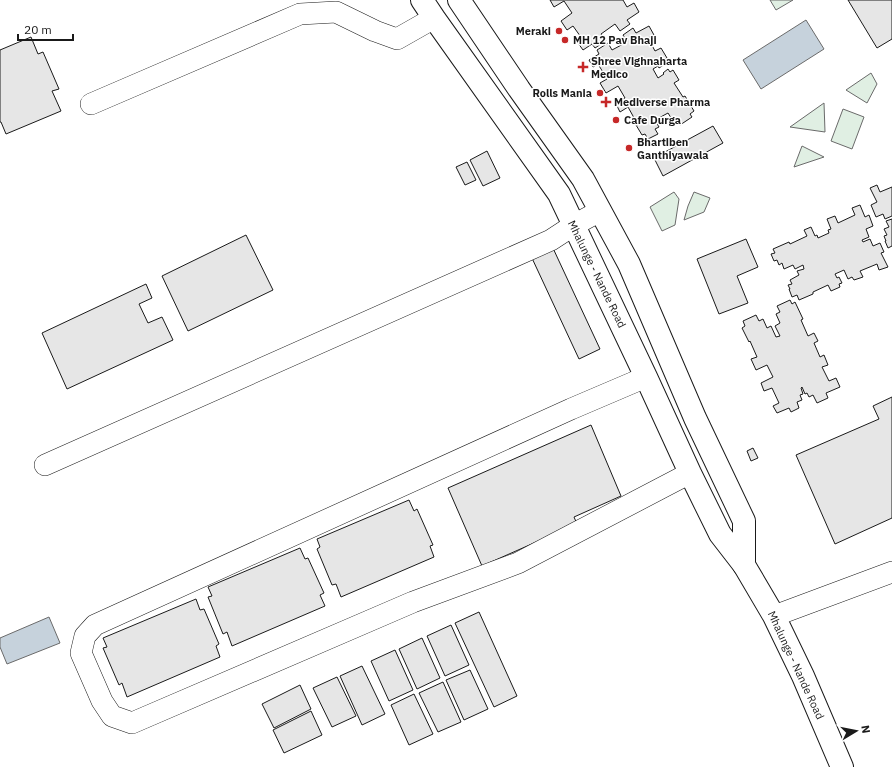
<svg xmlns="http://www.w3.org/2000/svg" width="892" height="767" viewBox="0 0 892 767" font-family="'IBM Plex Sans',sans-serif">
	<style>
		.green { fill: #e0efe3; stroke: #6a6a6a }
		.water { fill: #c6d2dc; stroke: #6a6a6a }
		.building { fill: #e6e6e6; stroke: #1a1a1a }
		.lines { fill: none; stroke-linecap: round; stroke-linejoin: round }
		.minor-casing { stroke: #1a1a1a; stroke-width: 22 }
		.major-casing { stroke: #1a1a1a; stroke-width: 24 }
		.minor { stroke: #fff; stroke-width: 21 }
		.major { stroke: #fff; stroke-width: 22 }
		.poi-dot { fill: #c62828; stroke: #fff; stroke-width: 1.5 }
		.labels { text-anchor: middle; stroke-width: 3; stroke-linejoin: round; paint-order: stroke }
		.poi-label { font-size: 11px; font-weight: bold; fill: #1a1a1a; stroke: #fff; text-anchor: start }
		.street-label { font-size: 11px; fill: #1a1a1a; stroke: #fff }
	</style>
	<rect width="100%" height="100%" fill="#fff"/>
	<!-- green -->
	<g class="green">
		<path d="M 770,0 L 793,0 L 776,10 Z"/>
		<path d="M 871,73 L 877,84 L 867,103 L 846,90 Z"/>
		<path d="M 824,103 L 825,132 L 790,127 Z"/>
		<path d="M 843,109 L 864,117 L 852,149 L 831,141 Z"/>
		<path d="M 802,146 L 824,157 L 794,167 Z"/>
		<path d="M 674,192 L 679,199 L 675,225 L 662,231 L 650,207 Z"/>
		<path d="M 694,192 L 710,198 L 704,212 L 684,220 L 688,206 Z"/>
	</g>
	<!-- water -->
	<g class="water">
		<path d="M 806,20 L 824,49 L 761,89 L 743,60 Z"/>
		<path d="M 49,617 L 60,643 L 7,664 L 0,647 L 0,638 Z"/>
	</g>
	<!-- building -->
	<g class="building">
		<path d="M 550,0 L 623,0 L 627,7 L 634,3 L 639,12 L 627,20 L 630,24 L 620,31 L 615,24 L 601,34 L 606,41 L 595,48 L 592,44 L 583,50 L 578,43 L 583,40 L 573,26 L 567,30 L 561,21 L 572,13 L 564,1 L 554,7 Z"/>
		<path d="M 848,0 L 892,0 L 892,39 L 877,48 Z"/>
		<path d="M 649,26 L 654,35 L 648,38 L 655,51 L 661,48 L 667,58 L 663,60 L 665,64 L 659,68 L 658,66 L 653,69 L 658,78 L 664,74 L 663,73 L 668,69 L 670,72 L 673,70 L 679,80 L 674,83 L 683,97 L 685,96 L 694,111 L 690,114 L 692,117 L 680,125 L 676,119 L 673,121 L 668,113 L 655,120 L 659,127 L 655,129 L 658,134 L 648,139 L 645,134 L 642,135 L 636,125 L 638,125 L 628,107 L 620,112 L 616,104 L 625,98 L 618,86 L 606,93 L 600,83 L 607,79 L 598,64 L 593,67 L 589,60 L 599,54 L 597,50 L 608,43 L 612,50 L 627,42 L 623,35 L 633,28 L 636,33 Z"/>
		<path d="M 31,37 L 38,54 L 43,52 L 59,89 L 52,91 L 61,111 L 6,134 L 1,122 L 0,122 L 0,50 Z"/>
		<path d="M 713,126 L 723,143 L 663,176 L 654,158 Z"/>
		<path d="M 487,151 L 500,178 L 483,186 L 470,160 Z"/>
		<path d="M 467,162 L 476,180 L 465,185 L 456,167 Z"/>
		<path d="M 877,185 L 880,192 L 892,187 L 892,216 L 885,219 L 883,214 L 876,217 L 871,205 L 877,202 L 870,188 Z"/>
		<path d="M 860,205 L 865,217 L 869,215 L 873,226 L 866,229 L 869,237 L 862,240 L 863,242 L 870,239 L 873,246 L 880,243 L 884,252 L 881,253 L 888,267 L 879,270 L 877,264 L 860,271 L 863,277 L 854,280 L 852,277 L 848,279 L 844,270 L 835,274 L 837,278 L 839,277 L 842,283 L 839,284 L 840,287 L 831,291 L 828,285 L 813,292 L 813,294 L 799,300 L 797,295 L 792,297 L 789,289 L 790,289 L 788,285 L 792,284 L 790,280 L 799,275 L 797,271 L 804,269 L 803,265 L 795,269 L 793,265 L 784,269 L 782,263 L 779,265 L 777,260 L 774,261 L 771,254 L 775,253 L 773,249 L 789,242 L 790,244 L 807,236 L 804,230 L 811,227 L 815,236 L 817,235 L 818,238 L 829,233 L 828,230 L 831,229 L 827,219 L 835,216 L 838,223 L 855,215 L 852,208 Z"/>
		<path d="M 892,219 L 892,246 L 888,248 L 885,241 L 886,241 L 884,236 L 887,235 L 884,229 L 889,227 L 886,221 Z"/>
		<path d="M 246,235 L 273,290 L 188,331 L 162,276 Z"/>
		<path d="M 746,239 L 758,267 L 737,276 L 748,303 L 719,314 L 697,259 Z"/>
		<path d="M 552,246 L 600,349 L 579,359 L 531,256 Z"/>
		<path d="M 146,284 L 152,298 L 139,304 L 148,323 L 162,317 L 173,340 L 67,389 L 42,333 Z"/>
		<path d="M 790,300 L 792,304 L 795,302 L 803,319 L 801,320 L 808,336 L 814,333 L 818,341 L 814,343 L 820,357 L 824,355 L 828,365 L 822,367 L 829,381 L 836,378 L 840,387 L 826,393 L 828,398 L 817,403 L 813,395 L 809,397 L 807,393 L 805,394 L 802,387 L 801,388 L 803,394 L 800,395 L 802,400 L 797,402 L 799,408 L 791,412 L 789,408 L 777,413 L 773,406 L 779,403 L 772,388 L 764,391 L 761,383 L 773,377 L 767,365 L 756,370 L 751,359 L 757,357 L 750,341 L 749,342 L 742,328 L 745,326 L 743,321 L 756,315 L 759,321 L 763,319 L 767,328 L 771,326 L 776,337 L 780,336 L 775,326 L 780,323 L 776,314 L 780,312 L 777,306 Z"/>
		<path d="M 892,397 L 892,518 L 835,544 L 796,455 L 879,419 L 873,406 Z"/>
		<path d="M 591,425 L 621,496 L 574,517 L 577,524 L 482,566 L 448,488 Z"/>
		<path d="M 753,448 L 758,458 L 751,461 L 747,451 Z"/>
		<path d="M 409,500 L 414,511 L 417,509 L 433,545 L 430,546 L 434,557 L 341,597 L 336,584 L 332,585 L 317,549 L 320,547 L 317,539 Z"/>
		<path d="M 300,548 L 305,559 L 308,558 L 324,593 L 320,595 L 325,606 L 232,646 L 227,632 L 223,634 L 208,597 L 212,596 L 208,587 Z"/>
		<path d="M 196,599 L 200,610 L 204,609 L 219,644 L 216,646 L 220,657 L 127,697 L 122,683 L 119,685 L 103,648 L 107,647 L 103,638 Z"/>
		<path d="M 479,612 L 517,696 L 494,707 L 455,623 Z"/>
		<path d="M 451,625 L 469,665 L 445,676 L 427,636 Z"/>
		<path d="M 422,638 L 440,678 L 417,689 L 399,649 Z"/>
		<path d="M 395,650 L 413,690 L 389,701 L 371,661 Z"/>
		<path d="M 362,666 L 385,714 L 362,725 L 340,676 Z"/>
		<path d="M 470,670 L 488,709 L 464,720 L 446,680 Z"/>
		<path d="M 337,677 L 356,716 L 332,727 L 313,688 Z"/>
		<path d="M 443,682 L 461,722 L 438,732 L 419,693 Z"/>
		<path d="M 300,685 L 311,709 L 274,728 L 262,704 Z"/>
		<path d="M 414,694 L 433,734 L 409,745 L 391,705 Z"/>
		<path d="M 311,711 L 322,735 L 284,753 L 273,730 Z"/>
	</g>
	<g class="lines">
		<!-- minor casing -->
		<g class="minor-casing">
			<g id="minor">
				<path d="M 91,104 L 300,14 L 336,12 L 375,31 L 397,39 L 434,18"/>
				<path d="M 646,377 L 571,409 L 95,625 L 85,636 L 81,653 L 102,701 L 112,716 L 132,723 L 413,602 L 518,563 L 690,473"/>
				<path d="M 45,465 L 551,240 L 574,225 L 600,211"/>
				<path d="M 774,616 L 892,572"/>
			</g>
		</g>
		<!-- major casing -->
		<g class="major-casing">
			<g id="major">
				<path d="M 422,0 L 434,18 L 559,194 L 646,377 L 690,473 L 720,534 L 744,565 L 774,616 L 803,676 L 842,767"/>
				<path d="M 459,0 L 519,89 L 583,179 L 629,264 L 695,418 L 744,521 L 744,565"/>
			</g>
		</g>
		<!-- minor -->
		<use href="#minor" class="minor"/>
		<!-- major -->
		<use href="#major" class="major"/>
	</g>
	<!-- markers -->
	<g class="poi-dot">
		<circle cx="559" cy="31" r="4"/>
		<circle cx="565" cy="40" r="4"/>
		<path d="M581 61h4v4h4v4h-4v4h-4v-4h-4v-4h4z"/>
		<circle cx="600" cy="93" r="4"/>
		<path d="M604 96h4v4h4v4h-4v4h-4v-4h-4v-4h4z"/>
		<circle cx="616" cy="120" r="4"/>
		<circle cx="629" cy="148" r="4"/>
	</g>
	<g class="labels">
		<!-- poi labels -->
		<g class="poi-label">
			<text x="551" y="35" text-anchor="end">Meraki</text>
			<text x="573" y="44">MH 12 Pav Bhaji</text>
			<text x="591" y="65">Shree Vighnaharta<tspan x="591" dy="13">Medico</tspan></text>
			<text x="592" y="97" text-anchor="end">Rolls Mania</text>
			<text x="614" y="106">Mediverse Pharma</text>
			<text x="624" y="124">Cafe Durga</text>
			<text x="637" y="146">Bhartiben<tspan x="637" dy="13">Ganthiyawala</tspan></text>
		</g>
		<!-- street labels -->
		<g class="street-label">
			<text transform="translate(597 274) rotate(64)" y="4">Mhalunge - Nande Road</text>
			<text transform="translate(796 665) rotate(65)" y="4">Mhalunge - Nande Road</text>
		</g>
	</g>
	<!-- north arrow -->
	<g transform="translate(856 731) rotate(80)" stroke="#ffffff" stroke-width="3" paint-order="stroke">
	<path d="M0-3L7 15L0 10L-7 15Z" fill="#1a1a1a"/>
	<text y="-6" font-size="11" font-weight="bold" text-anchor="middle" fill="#1a1a1a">N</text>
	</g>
	<!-- scale -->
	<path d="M18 34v6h55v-6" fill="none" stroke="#1a1a1a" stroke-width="2"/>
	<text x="24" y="34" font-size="12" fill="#1a1a1a" stroke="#ffffff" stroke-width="3" paint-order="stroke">20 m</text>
</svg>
